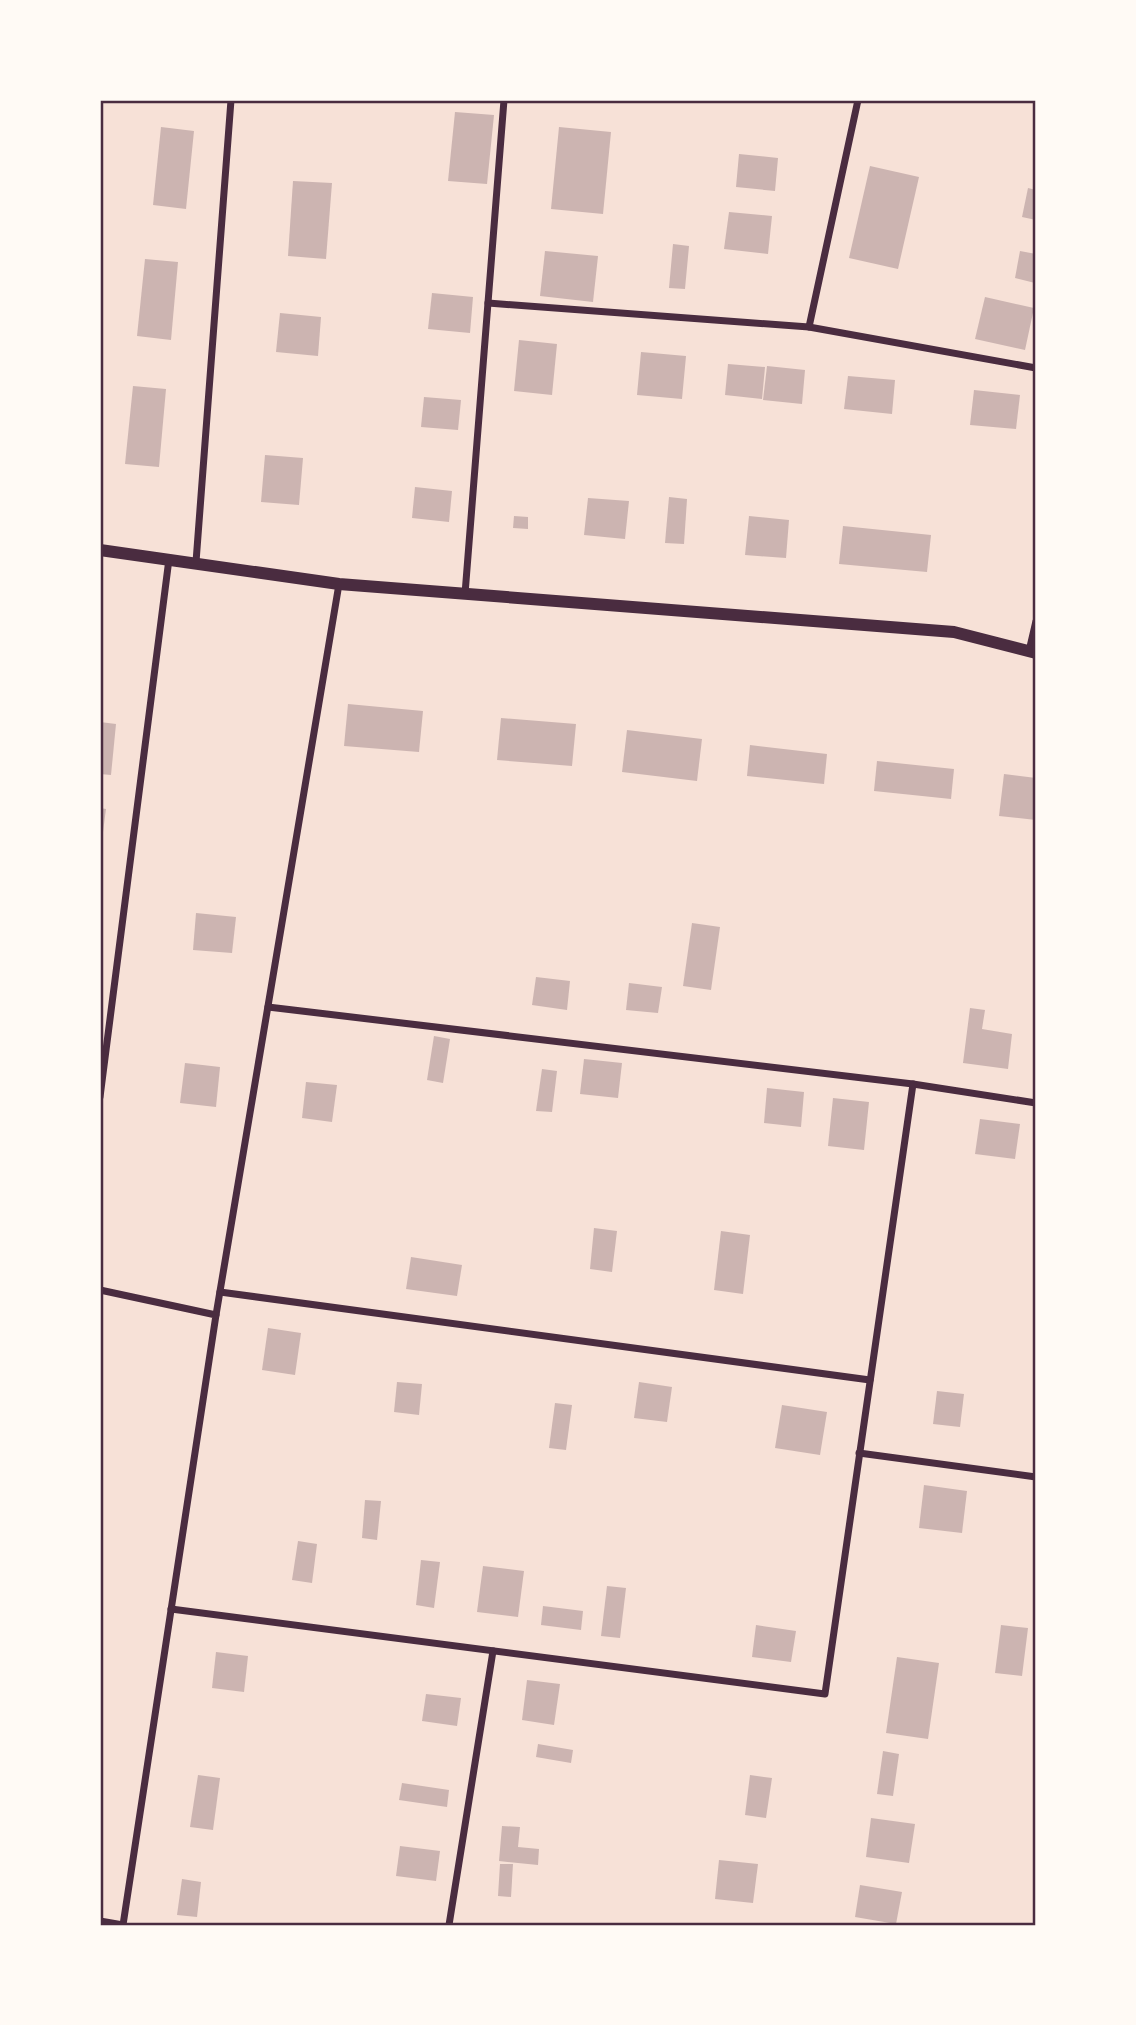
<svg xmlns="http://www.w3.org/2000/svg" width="1136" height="2025" viewBox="0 0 1136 2025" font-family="'Roboto Condensed',sans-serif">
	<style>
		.building { fill: #ccb4b1 }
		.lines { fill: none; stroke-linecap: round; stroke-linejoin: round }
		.minor { stroke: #4a2c40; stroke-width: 7 }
		.tertiary { stroke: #4a2c40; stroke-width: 12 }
		.neatline { fill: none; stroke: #4a2c40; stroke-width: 2.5 }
	</style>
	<rect width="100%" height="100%" fill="#f7e1d7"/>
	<!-- building -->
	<g class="building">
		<path d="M 455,112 L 494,115 L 487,184 L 448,181 Z"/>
		<path d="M 161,127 L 194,131 L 186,209 L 153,205 Z"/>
		<path d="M 559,127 L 611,132 L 603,214 L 551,209 Z"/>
		<path d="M 739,154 L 778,158 L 775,191 L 736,187 Z"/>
		<path d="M 870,166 L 919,177 L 898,269 L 849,258 Z"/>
		<path d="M 293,181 L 332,183 L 326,259 L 288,256 Z"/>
		<path d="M 1028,188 L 1036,190 L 1036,220 L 1022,217 Z"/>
		<path d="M 729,212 L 772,216 L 768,254 L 724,249 Z"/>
		<path d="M 673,244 L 689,246 L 685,289 L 669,288 Z"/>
		<path d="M 545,251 L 598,256 L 593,302 L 540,296 Z"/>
		<path d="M 1020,251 L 1036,254 L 1035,283 L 1015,278 Z"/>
		<path d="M 145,259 L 178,262 L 171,340 L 137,336 Z"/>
		<path d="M 432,293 L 473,297 L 470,333 L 428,329 Z"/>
		<path d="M 985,297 L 1034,308 L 1025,350 L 975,339 Z"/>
		<path d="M 280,313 L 321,317 L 318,356 L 276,352 Z"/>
		<path d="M 519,340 L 557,344 L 552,395 L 514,391 Z"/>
		<path d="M 641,352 L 686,356 L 682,399 L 637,395 Z"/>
		<path d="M 728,364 L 765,367 L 762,399 L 725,395 Z"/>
		<path d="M 767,366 L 805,370 L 802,404 L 763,400 Z"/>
		<path d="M 848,376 L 895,380 L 892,414 L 844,409 Z"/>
		<path d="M 133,386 L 166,389 L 159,467 L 125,464 Z"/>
		<path d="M 974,390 L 1020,395 L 1016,429 L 970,425 Z"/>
		<path d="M 424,397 L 461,400 L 458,430 L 421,427 Z"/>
		<path d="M 265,455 L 303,458 L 299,505 L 261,502 Z"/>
		<path d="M 415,487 L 452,491 L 449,522 L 412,518 Z"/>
		<path d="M 669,497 L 687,499 L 684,544 L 665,543 Z"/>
		<path d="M 588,498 L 629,501 L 625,539 L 584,535 Z"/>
		<path d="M 514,516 L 528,517 L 528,529 L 513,528 Z"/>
		<path d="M 749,516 L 789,520 L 786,558 L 745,555 Z"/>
		<path d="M 843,526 L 931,535 L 927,572 L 839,564 Z"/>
		<path d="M 348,704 L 423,711 L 419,752 L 344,746 Z"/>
		<path d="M 501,718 L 576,724 L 572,766 L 497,760 Z"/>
		<path d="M 100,722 L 116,724 L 111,775 L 100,774 Z"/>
		<path d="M 627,730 L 702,739 L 697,781 L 622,772 Z"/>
		<path d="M 750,745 L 827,754 L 824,784 L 747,776 Z"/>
		<path d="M 877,761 L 954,769 L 951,799 L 874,791 Z"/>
		<path d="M 1004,774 L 1036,778 L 1036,820 L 999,816 Z"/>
		<path d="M 100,808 L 106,809 L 101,847 L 100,847 Z"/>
		<path d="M 196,913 L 236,917 L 232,953 L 193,950 Z"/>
		<path d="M 692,923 L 720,927 L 711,990 L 683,986 Z"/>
		<path d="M 536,977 L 570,981 L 567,1010 L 532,1005 Z"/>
		<path d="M 629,983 L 662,987 L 658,1013 L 626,1010 Z"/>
		<path d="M 970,1008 L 985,1010 L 982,1029 L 1012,1034 L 1008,1069 L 963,1063 Z"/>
		<path d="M 434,1036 L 450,1039 L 443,1083 L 427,1080 Z"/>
		<path d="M 584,1059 L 622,1063 L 618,1098 L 580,1094 Z"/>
		<path d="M 185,1063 L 220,1067 L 216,1107 L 180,1103 Z"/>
		<path d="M 542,1069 L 557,1071 L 552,1112 L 536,1111 Z"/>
		<path d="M 306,1082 L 337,1085 L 332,1122 L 302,1118 Z"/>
		<path d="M 767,1088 L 804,1092 L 801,1127 L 764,1123 Z"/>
		<path d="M 833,1098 L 869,1102 L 864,1150 L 828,1146 Z"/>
		<path d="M 980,1119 L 1020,1124 L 1015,1159 L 975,1154 Z"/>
		<path d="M 594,1228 L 617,1231 L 612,1272 L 590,1269 Z"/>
		<path d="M 721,1231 L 750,1235 L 743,1294 L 714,1290 Z"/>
		<path d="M 411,1257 L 462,1265 L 457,1296 L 406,1289 Z"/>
		<path d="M 268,1328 L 301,1333 L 295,1375 L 262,1370 Z"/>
		<path d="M 397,1382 L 422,1384 L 419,1415 L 394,1412 Z"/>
		<path d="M 639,1382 L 672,1387 L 667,1422 L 634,1418 Z"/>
		<path d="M 937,1391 L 964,1394 L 960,1427 L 933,1424 Z"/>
		<path d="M 555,1403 L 572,1405 L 566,1450 L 549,1448 Z"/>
		<path d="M 782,1405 L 827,1412 L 820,1455 L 775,1448 Z"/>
		<path d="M 924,1485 L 967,1491 L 962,1533 L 919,1528 Z"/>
		<path d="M 365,1500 L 381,1501 L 377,1540 L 362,1538 Z"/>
		<path d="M 298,1541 L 317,1544 L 312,1583 L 292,1580 Z"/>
		<path d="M 421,1560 L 440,1562 L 434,1608 L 416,1605 Z"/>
		<path d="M 483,1566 L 524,1571 L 518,1617 L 477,1612 Z"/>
		<path d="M 607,1586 L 626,1588 L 620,1638 L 601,1636 Z"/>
		<path d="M 543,1606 L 583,1611 L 581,1630 L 541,1625 Z"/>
		<path d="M 756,1625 L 796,1631 L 791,1662 L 752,1657 Z"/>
		<path d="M 1001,1625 L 1028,1628 L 1022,1676 L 995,1673 Z"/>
		<path d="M 216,1652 L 248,1656 L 244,1692 L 212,1688 Z"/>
		<path d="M 897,1657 L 939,1663 L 928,1739 L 886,1733 Z"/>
		<path d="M 527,1680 L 560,1684 L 554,1725 L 522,1720 Z"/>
		<path d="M 426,1694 L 461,1698 L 457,1726 L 422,1721 Z"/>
		<path d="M 538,1744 L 573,1750 L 571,1763 L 536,1757 Z"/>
		<path d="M 883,1751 L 899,1754 L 893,1796 L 877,1794 Z"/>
		<path d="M 198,1775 L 220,1778 L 213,1830 L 190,1827 Z"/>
		<path d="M 750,1775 L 772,1778 L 766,1818 L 745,1815 Z"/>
		<path d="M 402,1783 L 449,1790 L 447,1807 L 399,1800 Z"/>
		<path d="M 871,1818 L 915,1824 L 909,1863 L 866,1857 Z"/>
		<path d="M 502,1826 L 520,1827 L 518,1847 L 539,1849 L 538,1865 L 499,1861 Z"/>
		<path d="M 400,1846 L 440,1851 L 436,1881 L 396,1876 Z"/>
		<path d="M 719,1860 L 758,1864 L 753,1903 L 715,1899 Z"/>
		<path d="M 500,1864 L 513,1864 L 511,1897 L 498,1896 Z"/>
		<path d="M 182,1879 L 201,1882 L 197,1917 L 177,1915 Z"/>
		<path d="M 860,1885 L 902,1892 L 896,1924 L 855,1917 Z"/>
	</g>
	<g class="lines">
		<!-- minor -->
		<g class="minor">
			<path d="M 488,303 L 809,327 L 1036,368"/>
			<path d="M 809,327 L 858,100"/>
			<path d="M 196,562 L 231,100"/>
			<path d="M 465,594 L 504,100"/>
			<path d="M 1029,651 L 1036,621"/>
			<path d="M 268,1007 L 913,1084 L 1036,1103"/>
			<path d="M 100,1097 L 169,559"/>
			<path d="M 100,1290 L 216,1315 L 123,1925"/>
			<path d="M 220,1292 L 870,1380"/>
			<path d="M 216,1315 L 339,584"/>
			<path d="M 859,1453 L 1036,1477"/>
			<path d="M 171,1609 L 825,1694 L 913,1084"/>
			<path d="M 100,1921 L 123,1925"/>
			<path d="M 449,1925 L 493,1651"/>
		</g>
		<!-- tertiary -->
		<path class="tertiary" d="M 100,550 L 339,584 L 954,632 L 1036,653"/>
	</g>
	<!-- border -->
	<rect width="1136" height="2025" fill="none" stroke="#fffaf5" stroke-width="203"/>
	<rect x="102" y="102" width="932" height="1822" class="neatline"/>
</svg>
